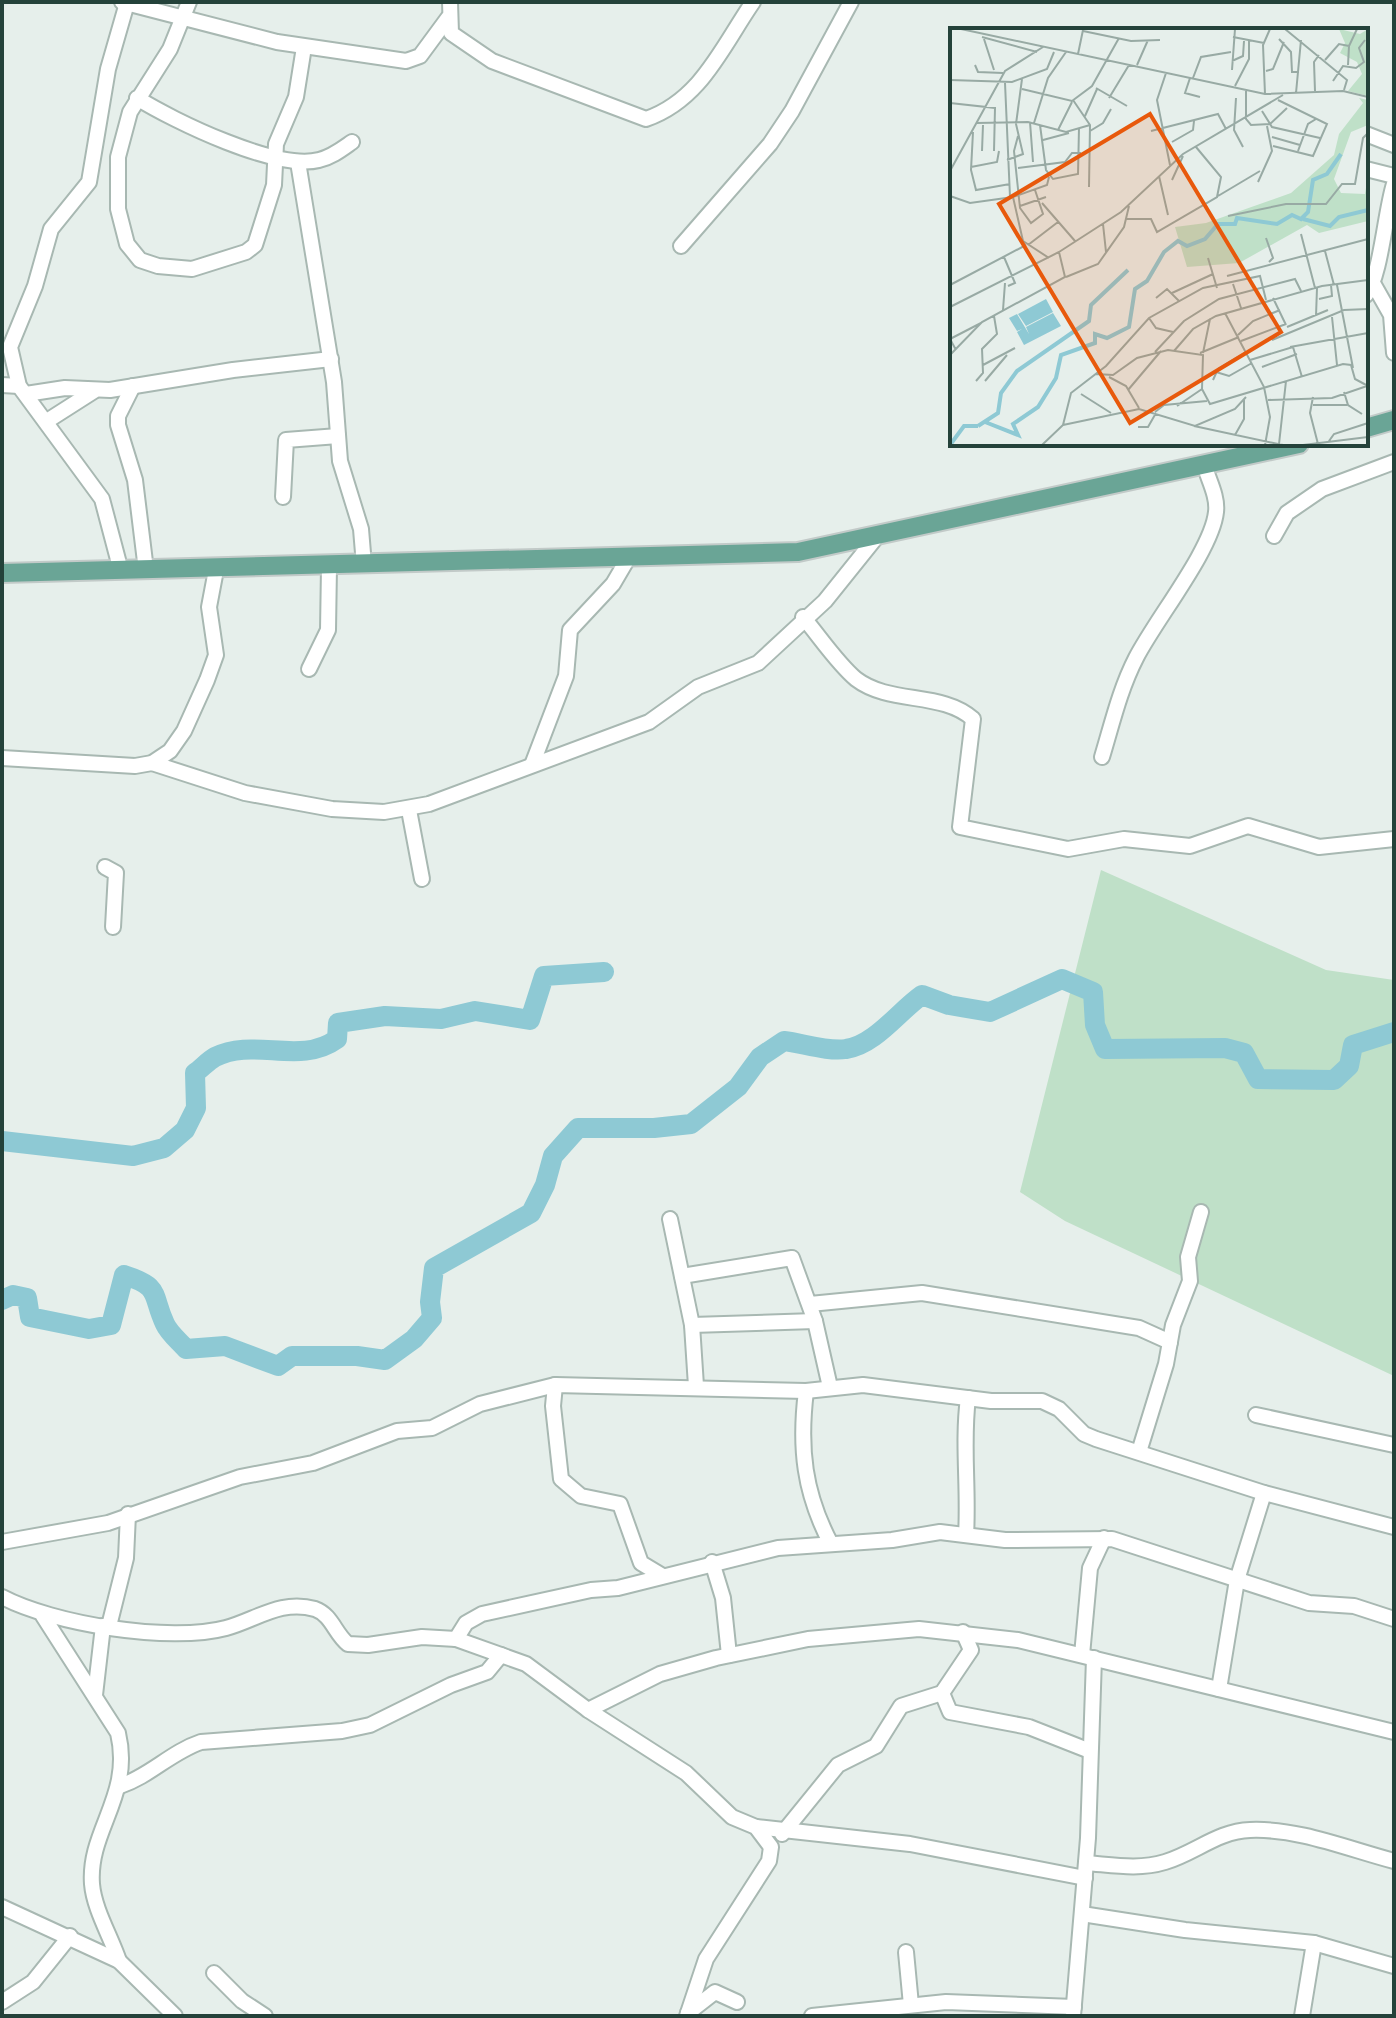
<svg xmlns="http://www.w3.org/2000/svg" width="1396" height="2018" viewBox="0 0 1396 2018" font-family="Montserrat,sans-serif">
	<style>
		.green { fill: #bfe0c8 }
		.lines { fill: none; stroke-linecap: round; stroke-linejoin: round }
		.river { stroke: #8ec9d4; stroke-width: 20 }
		.minor-casing { stroke: #a8b8b2; stroke-width: 18 }
		.major-casing { stroke: #c2cac8; stroke-width: 22 }
		.minor { stroke: #fff; stroke-width: 14 }
		.major { stroke: #6aa596; stroke-width: 18 }
		.inset-river { fill: none; stroke: #8ec9d4; stroke-width: 4 }
		.inset-road { fill: none; stroke: #98aaa4; stroke-width: 2 }
		.view { fill: #e8590c; fill-opacity: 0.15; stroke: #e8590c; stroke-width: 4 }
		.inset-edge { fill: none; stroke: #24423a; stroke-width: 4 }
	</style>
	<rect width="100%" height="100%" fill="#e6efeb"/>
	<!-- green -->
	<path class="green" d="M 1101,870 L 1326,970 L 1394,980 L 1394,1376 L 1065,1221 L 1020,1192 Z"/>
	<g class="lines">
		<!-- river -->
		<g class="river">
			<path d="M 2,1141 L 133,1156 L 164,1148 L 185,1130 L 196,1108 L 195,1073 C 202,1068 208,1061 215,1057 C 254,1037 300,1066 337,1039 L 338,1023 L 385,1016 L 441,1019 L 475,1011 L 530,1020 L 544,976 L 604,972"/>
			<path d="M 2,1300 L 13,1295 L 27,1298 L 30,1317 L 89,1329 L 111,1325 L 124,1275 C 162,1287 151,1294 165,1324 C 169,1333 179,1341 186,1349 L 225,1346 L 278,1366 L 292,1356 L 357,1356 L 385,1360 L 414,1339 L 432,1318 L 430,1302 L 434,1268 L 531,1213 L 545,1185 L 553,1156 L 578,1128 L 654,1128 L 691,1124 L 738,1087 L 760,1057 L 784,1041 C 802,1043 828,1052 846,1049 C 875,1045 899,1011 922,995 L 949,1005 L 990,1012 L 1062,979 L 1093,992 L 1095,1025 L 1105,1049 L 1225,1048 L 1244,1053 L 1258,1079 L 1334,1080 L 1349,1066 L 1353,1045 L 1394,1032"/>
		</g>
		<!-- minor casing -->
		<g class="minor-casing">
			<g id="minor">
				<path d="M 122,2 L 277,42 L 406,61 L 420,56 L 448,18"/>
				<path d="M 189,2 L 170,49 L 130,112 L 118,157 L 118,209 L 127,244 L 140,260 L 158,266 L 192,269 L 246,252 L 255,245 L 274,185 L 276,144 L 296,97 L 304,47"/>
				<path d="M 450,2 L 451,33 L 492,61 L 646,119 C 701,100 722,47 753,2"/>
				<path d="M 137,98 C 174,121 277,171 319,160 C 332,157 342,149 352,142"/>
				<path d="M 1366,134 L 1394,145"/>
				<path d="M 298,162 L 334,382 L 340,461 L 361,529 L 364,565"/>
				<path d="M 1366,169 L 1394,176"/>
				<path d="M 681,246 L 770,144 L 792,111 L 851,2"/>
				<path d="M 1374,285 L 1391,315 L 1394,353"/>
				<path d="M 1366,295 C 1381,276 1385,212 1394,184"/>
				<path d="M 2,385 L 19,386"/>
				<path d="M 133,386 L 118,416 L 118,425 L 135,480 L 146,570"/>
				<path d="M 26,394 L 65,388 L 110,390 L 233,370 L 331,359"/>
				<path d="M 47,421 L 94,391"/>
				<path d="M 283,497 L 286,440 L 338,436"/>
				<path d="M 1274,536 L 1287,513 L 1322,489 L 1394,462"/>
				<path d="M 121,571 L 102,499 L 19,386 L 10,347 L 35,286 L 51,229 L 89,182 L 108,69 L 127,3"/>
				<path d="M 803,617 C 820,637 837,663 856,679 C 890,705 942,691 973,719 L 960,827 L 1068,849 L 1124,839 L 1190,846 L 1248,826 L 1319,847 L 1394,839"/>
				<path d="M 309,669 L 328,630 L 329,567"/>
				<path d="M 1102,757 C 1112,724 1120,689 1136,658 C 1156,619 1212,550 1216,512 C 1218,496 1208,479 1204,464"/>
				<path d="M 2,758 L 135,766 L 152,763 L 170,751 L 184,731 L 207,680 L 216,655 L 209,607 L 216,570"/>
				<path d="M 152,763 L 245,793 L 332,809 L 384,812 L 429,804 L 649,722 L 698,687 L 758,663 L 825,601 L 878,535"/>
				<path d="M 532,765 L 566,676 L 570,630 L 613,584 L 630,555"/>
				<path d="M 409,810 L 422,879"/>
				<path d="M 105,867 L 116,873 L 113,927"/>
				<path d="M 670,1219 L 692,1325 L 696,1386"/>
				<path d="M 682,1276 L 792,1258 L 815,1321 L 830,1387"/>
				<path d="M 810,1304 L 922,1293 L 1139,1328 L 1170,1342"/>
				<path d="M 692,1325 L 815,1321"/>
				<path d="M 555,1385 L 553,1406 L 561,1479 L 581,1496 L 620,1504 L 641,1563 L 661,1575"/>
				<path d="M 806,1391 C 799,1448 804,1493 831,1544"/>
				<path d="M 1256,1415 L 1394,1445"/>
				<path d="M 1139,1452 L 1166,1364 L 1173,1325 L 1190,1281 L 1188,1257 L 1201,1212"/>
				<path d="M 966,1535 C 969,1489 962,1444 968,1398"/>
				<path d="M 2,1542 L 108,1523 L 240,1477 L 313,1463 L 397,1431 L 432,1428 L 480,1404 L 555,1385 L 806,1391 L 863,1385 L 991,1401 L 1042,1401 L 1059,1409 L 1084,1434 L 1096,1439 L 1264,1493 L 1394,1527"/>
				<path d="M 712,1562 L 723,1598 L 729,1655"/>
				<path d="M 2,1597 C 53,1624 170,1643 226,1628 C 256,1620 281,1599 315,1609 C 332,1615 335,1634 348,1644 L 368,1645 L 422,1637 L 456,1639 L 526,1664 L 588,1710 L 686,1773 L 732,1817 L 756,1827 L 771,1847 L 769,1861 L 706,1959 L 687,2016"/>
				<path d="M 43,1616 L 118,1733 C 133,1796 88,1830 92,1884 C 94,1909 111,1937 119,1961"/>
				<path d="M 109,1626 L 126,1558 L 128,1514"/>
				<path d="M 456,1639 L 466,1623 L 482,1614 L 591,1590 L 618,1588 L 778,1548 L 892,1540 L 940,1532 L 1005,1540 L 1112,1539 L 1309,1603 L 1354,1606 L 1394,1619"/>
				<path d="M 1082,1655 L 1090,1568 L 1104,1538"/>
				<path d="M 1219,1689 L 1237,1580 L 1264,1493"/>
				<path d="M 942,1693 L 950,1712 L 1029,1727 L 1090,1751"/>
				<path d="M 95,1695 L 103,1626"/>
				<path d="M 588,1710 L 660,1674 L 716,1658 L 808,1639 L 919,1629 L 1018,1640 L 1394,1732"/>
				<path d="M 120,1786 C 150,1776 171,1752 201,1742 L 342,1731 L 370,1725 L 451,1685 L 487,1672 L 501,1655"/>
				<path d="M 756,1827 L 910,1844 L 1085,1878"/>
				<path d="M 782,1834 L 838,1765 L 876,1746 L 901,1706 L 942,1693 L 971,1650 L 963,1632"/>
				<path d="M 1086,1863 C 1113,1865 1139,1870 1165,1862 C 1195,1853 1218,1831 1250,1830 C 1298,1828 1348,1849 1394,1861"/>
				<path d="M 2,1907 L 119,1961 L 175,2016"/>
				<path d="M 1082,1914 L 1185,1930 L 1314,1943 L 1394,1966"/>
				<path d="M 906,1952 L 911,2005"/>
				<path d="M 214,1973 L 242,2001 L 265,2016"/>
				<path d="M 2,2002 L 33,1982 L 70,1936"/>
				<path d="M 688,2013 L 715,1992 L 737,2002"/>
				<path d="M 812,2016 L 946,2002 L 1074,2007"/>
				<path d="M 1073,2016 L 1088,1838 L 1094,1658"/>
				<path d="M 1302,2016 L 1314,1943"/>
			</g>
		</g>
		<!-- major casing -->
		<g class="major-casing">
			<g id="major">
				<path d="M 1366,428 L 1394,420"/>
				<path d="M 2,573 L 798,552 L 1299,444"/>
			</g>
		</g>
		<!-- minor -->
		<use href="#minor" class="minor"/>
		<!-- major -->
		<use href="#major" class="major"/>
	</g>
	<!-- overview -->
	<g transform="translate(950 28)">
		<rect width="418" height="418" fill="#e6efeb"/>
		<path d="M 389,1 L 410,6 L 418,1 L 418,68 L 398,63 L 412,46 L 407,34 L 390,25 L 395,15 ZM 409,70 L 418,72 L 418,97 L 401,104 L 384,151 L 391,165 L 415,166 L 418,147 L 418,193 L 369,205 L 357,197 L 289,235 L 237,239 L 225,199 L 256,195 L 341,165 L 384,127 L 389,106 L 413,75 Z" fill="#bfe0c8"/>
		<path d="M 96,271 L 103,284 L 76,298 L 68,286 ZM 103,285 L 111,298 L 74,317 L 67,304 L 72,301 L 67,303 L 59,290 L 67,286 L 79,306 L 76,299 Z" fill="#8ec9d4"/>
		<path class="inset-river" d="M 353,191 L 380,198 L 389,189 L 418,182M 35,394 L 68,407 L 63,396 L 88,379 L 106,350 L 111,327 L 145,315 L 145,306 L 157,310 L 179,299 L 185,261 L 197,253 L 214,224 L 228,213 L 237,218 L 255,211 L 268,196 L 285,196 L 287,190 L 327,196 L 342,187 L 351,191 L 358,184 L 363,152 L 377,146 L 391,126M 28,398 L 48,385 L 51,365 L 67,343 L 139,293 L 141,277 L 178,242M 0,417 L 14,398 L 28,398"/>
		<path class="inset-road" d="M 11,1 L 315,66 L 393,63 L 418,69M 335,1 L 397,52 L 394,62M 133,3 L 181,13 L 210,12M 32,9 L 87,24M 283,9 L 314,15M 34,11 L 44,42M 329,11 L 341,24 L 342,44 L 349,44M 128,26 L 133,2M 375,32 L 389,16 L 399,18M 282,33 L 293,28 L 294,13M 25,37 L 28,44 L 53,45M 187,37 L 198,12M 398,37 L 399,18 L 407,1M 282,42 L 285,1M 316,43 L 323,41 L 334,14M 216,45 L 207,72 L 220,137M 240,50 L 235,65 L 250,69M 243,50 L 251,29 L 281,24M 0,52 L 62,54 L 97,41 L 104,24M 383,53 L 393,38 L 406,40 L 414,34 L 409,20 L 415,12M 55,55 L 60,169M 285,58 L 299,31 L 299,12M 146,60 L 177,78M 72,61 L 122,73 L 142,58 L 169,10M 296,63 L 296,91 L 301,97 L 320,96 L 337,80M 365,63 L 364,34 L 369,27M 346,65 L 351,12M 315,66 L 313,17 L 320,1M 159,70 L 179,37M 286,70 L 284,102 L 293,119M 123,72 L 140,97 L 139,159M 0,75 L 45,80 L 44,123M 312,83 L 322,99 L 370,110M 135,88 L 147,61M 80,94 L 83,134M 26,95 L 78,94 L 116,104 L 140,97M 84,95 L 98,50 L 116,24M 90,97 L 96,142 L 103,151 L 128,146 L 129,100M 108,102 L 122,74M 140,103 L 153,95 L 161,81M 201,103 L 268,86 L 276,101M 23,104 L 21,142 L 26,162 L 60,156M 68,108 L 64,123 L 70,180 L 81,195 L 93,186 L 85,162M 322,109 L 350,117M 93,112 L 119,105M 222,114 L 243,102 L 244,93M 323,118 L 363,128 L 377,96 L 328,72M 32,123 L 33,97M 348,123 L 358,96 L 366,91M 57,132 L 73,126 L 66,96 L 72,51M 21,139 L 47,134 L 49,123M 68,140 L 115,134 L 122,125 L 131,125M 0,143 L 55,43 L 93,19M 209,148 L 218,187M 222,152 L 233,128M 308,154 L 322,123 L 317,98M 0,168 L 20,175 L 63,169 L 97,157 L 99,149M 268,168 L 310,143M 63,169 L 73,213 L 99,230M 92,175 L 125,213M 70,178 L 96,169M 278,188 L 336,176 L 376,176 L 392,156 L 405,156 L 413,110 L 418,105M 176,191 L 201,191 L 207,204 L 267,169 L 271,149 L 246,119M 153,196 L 156,224M 351,206 L 365,260M 316,210 L 323,230 L 319,234M 78,217 L 108,194M 375,223 L 384,257M 54,229 L 65,255 L 58,258M 258,230 L 267,260M 277,248 L 418,211M 116,249 L 148,236 L 174,199 L 179,178M 283,256 L 291,280M 0,257 L 76,217M 387,257 L 403,340M 222,265 L 263,246M 206,270 L 217,261 L 229,273M 323,270 L 336,297M 369,271 L 382,268 L 381,257M 0,279 L 109,224 L 171,184 L 233,126 L 333,67M 53,282 L 55,255M 275,285 L 314,359 L 320,389 L 315,417M 366,288 L 367,260M 382,289 L 387,337M 199,290 L 206,300 L 223,304M 337,299 L 378,282M 288,307 L 303,293 L 330,282M 322,312 L 394,282 L 418,281M 291,313 L 336,296M 340,319 L 418,305M 6,322 L 0,311 L 31,295M 224,323 L 243,301 L 266,288 L 372,258 L 418,252M 205,324 L 234,293 L 269,271 L 345,251 L 351,263M 250,325 L 289,309M 253,325 L 260,291M 0,327 L 32,294 L 115,249 L 109,224M 300,332 L 343,319 L 352,349M 33,337 L 65,320M 312,339 L 347,326M 266,344 L 279,348 L 302,335M 146,346 L 163,347 L 187,330 L 218,322 L 253,327 L 252,361 L 260,376 L 393,336 L 401,337 L 405,351 L 418,358M 159,349 L 176,358 L 189,380M 263,352 L 268,341 L 296,324M 26,353 L 33,345 L 32,321 L 47,306 L 44,288M 35,353 L 57,327M 178,362 L 211,323M 394,364 L 398,377 L 412,386M 131,366 L 161,385M 363,369 L 360,385 L 368,416M 318,372 L 382,370 L 417,358M 363,377 L 397,377M 227,378 L 252,361M 205,384 L 214,377 L 257,373M 113,397 L 189,381 L 245,398 L 285,381 L 296,369M 244,398 L 333,417M 188,399 L 198,399 L 206,385M 285,407 L 294,391 L 294,371M 379,413 L 384,406 L 418,395M 329,416 L 336,353M 92,417 L 113,397 L 121,365 L 156,338 L 199,290 L 253,260 L 310,248 L 316,272M 353,417 L 418,409"/>
		<path class="view" d="M 200,86 L 331,304 L 180,395 L 49,176 Z"/>
		<rect width="418" height="418" class="inset-edge"/>
	</g>
	<!-- border -->
	<rect width="1396" height="2018" fill="none" stroke="#24423a" stroke-width="8"/>
</svg>
